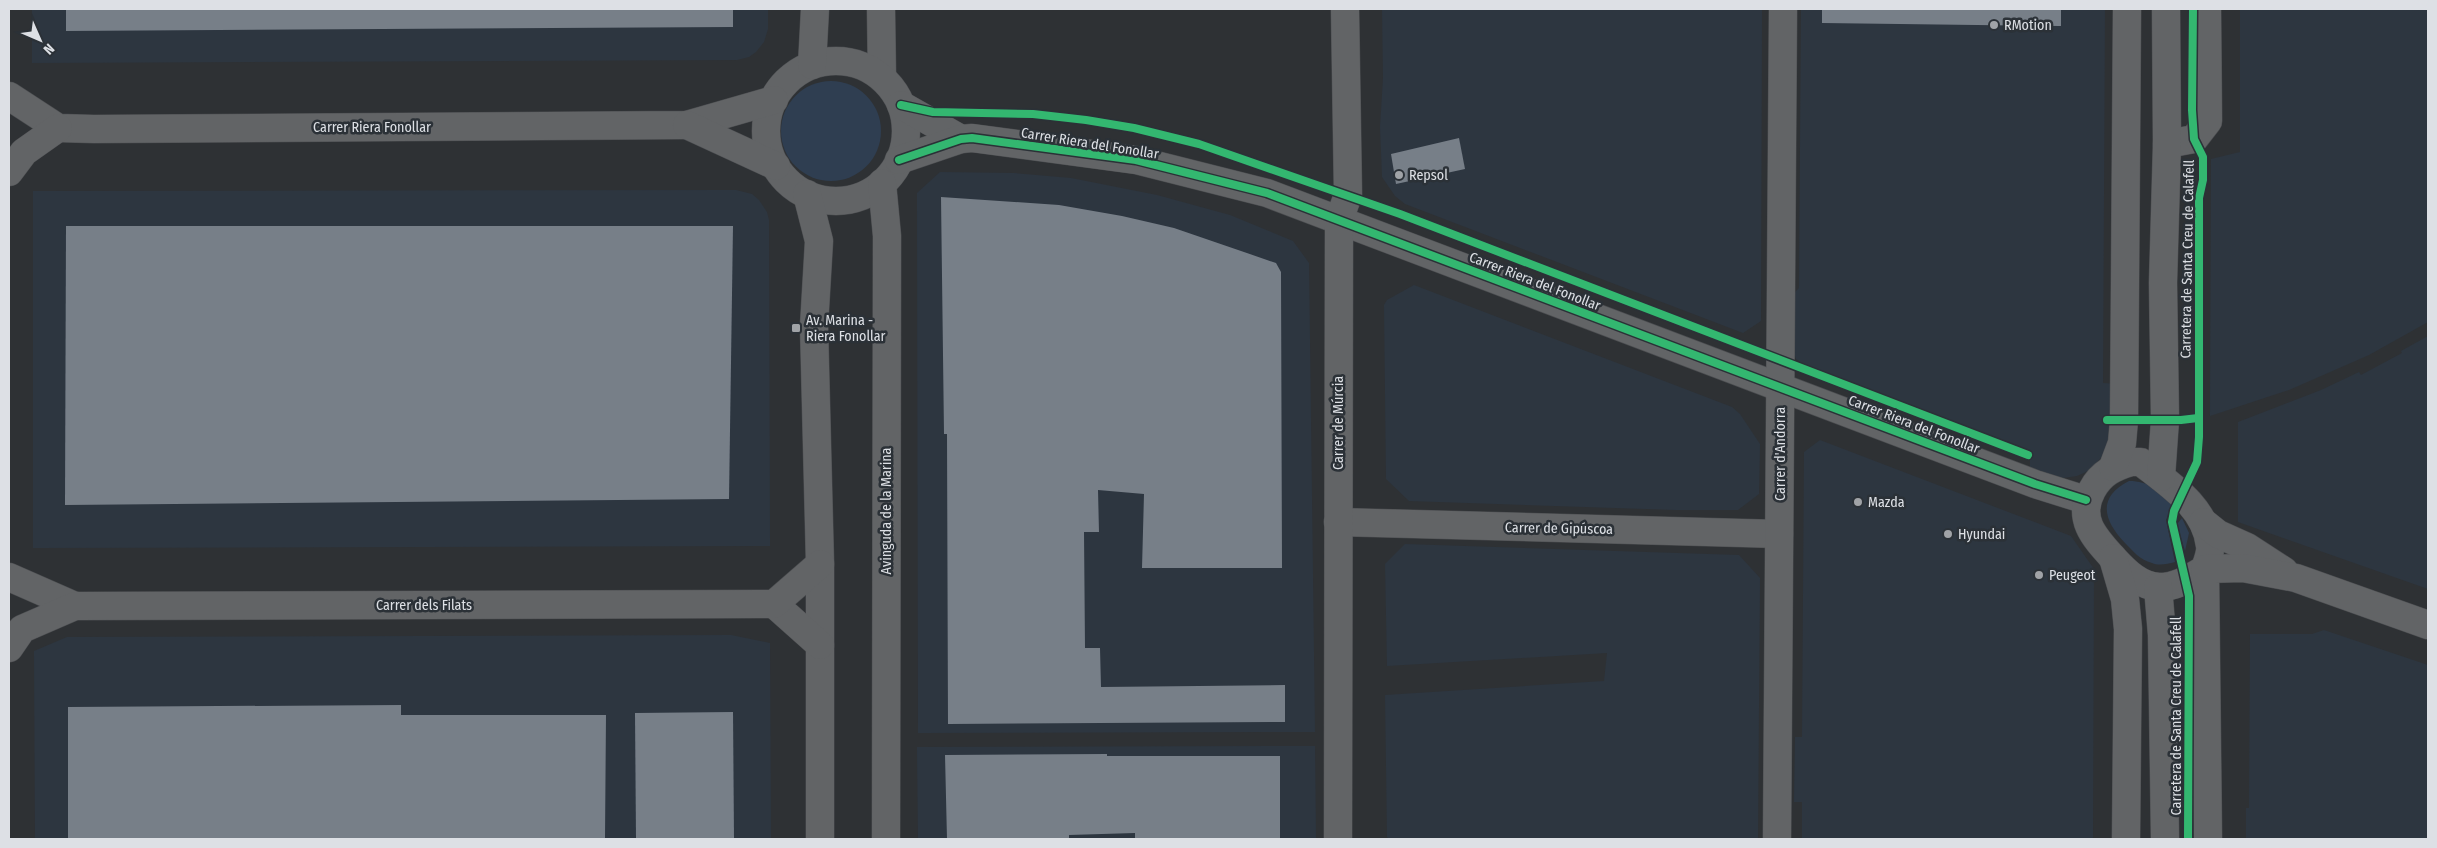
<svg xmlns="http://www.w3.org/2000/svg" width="2437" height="848" viewBox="0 0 2437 848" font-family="'Fira Sans Condensed',sans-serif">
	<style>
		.built { fill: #2d3640 }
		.green { fill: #2f3e51 }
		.building { fill: #777f88 }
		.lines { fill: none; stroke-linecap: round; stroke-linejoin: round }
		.minor-casing { stroke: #4b4d50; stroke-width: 29 }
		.minor { stroke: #626466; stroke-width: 28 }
		.cycleway-casing { stroke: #2b3137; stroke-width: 11 }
		.cycleway { stroke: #33b770; stroke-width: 8 }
		.poi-dot { fill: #a0a3a7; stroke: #2b3137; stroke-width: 2 }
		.labels { text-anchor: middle; stroke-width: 5; stroke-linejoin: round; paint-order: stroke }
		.poi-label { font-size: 14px; fill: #dde0e5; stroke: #2b3137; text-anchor: start }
		.street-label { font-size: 14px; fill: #dde0e5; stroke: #2b3137 }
	</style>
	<rect width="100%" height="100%" fill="#2e3134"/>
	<!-- built -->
	<g class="built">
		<path d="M 32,9 L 768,9 L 768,29 L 764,42 L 756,52 L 749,57 L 737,60 L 32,63 Z"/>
		<path d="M 1382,9 L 1762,9 L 1761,321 L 1743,333 L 1405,204 L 1395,196 L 1382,177 L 1380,127 L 1383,78 Z"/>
		<path d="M 1801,9 L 2105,9 L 2103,383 L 2120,384 L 2112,447 L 2088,471 L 2077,476 L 2063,478 L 2050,476 L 2030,468 L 2030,452 L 1804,365 L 1796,359 L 1792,347 L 1793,294 L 1799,288 Z"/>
		<path d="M 2240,9 L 2428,9 L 2428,322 L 2369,355 L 2289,390 L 2210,416 L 2211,159 L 2240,152 Z"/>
		<path d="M 940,172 L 1014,173 L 1071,178 L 1157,195 L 1230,215 L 1293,241 L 1309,263 L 1315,732 L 918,733 L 917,193 Z"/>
		<path d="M 736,190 L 752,194 L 759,200 L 767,212 L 769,220 L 770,546 L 33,548 L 33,191 Z"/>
		<path d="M 1414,285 L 1732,407 L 1740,414 L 1760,444 L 1759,494 L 1738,510 L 1676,510 L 1409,501 L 1386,479 L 1384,305 L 1387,300 Z"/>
		<path d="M 2428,336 L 2428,589 L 2238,522 L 2238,422 L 2321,390 L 2359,372 L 2361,375 L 2402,353 L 2401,351 Z"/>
		<path d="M 1820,440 L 2071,536 L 2094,569 L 2093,839 L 1802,839 L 1802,802 L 1794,802 L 1795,737 L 1802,737 L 1804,452 Z"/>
		<path d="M 1405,544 L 1739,555 L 1760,578 L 1758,839 L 1389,839 L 1387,837 L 1385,695 L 1604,681 L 1607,653 L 1387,666 L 1385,564 Z"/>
		<path d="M 2324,630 L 2428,665 L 2428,839 L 2246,839 L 2246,808 L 2249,808 L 2250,634 L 2312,634 Z"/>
		<path d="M 731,635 L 770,643 L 771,839 L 35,839 L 34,651 L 67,637 Z"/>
		<path d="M 1315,746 L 1316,839 L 918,839 L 917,747 Z"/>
	</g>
	<!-- green -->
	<g class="green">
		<circle cx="831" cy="131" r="50"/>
		<path d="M 2129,481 C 2149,481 2158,490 2172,504 L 2166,520 L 2175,562 C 2167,564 2159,566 2152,563 C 2140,560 2133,551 2125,543 C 2103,520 2097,497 2129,481 Z"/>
		<path d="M 2182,518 L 2189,533 L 2185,551 L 2177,524 Z"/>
	</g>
	<!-- building -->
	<g class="building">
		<path d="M 66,9 L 733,9 L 733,27 L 66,31 Z"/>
		<path d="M 1822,9 L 2061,9 L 2061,26 L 1822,23 Z"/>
		<path d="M 1459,138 L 1465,169 L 1396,184 L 1391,154 Z"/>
		<path d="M 941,197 L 1059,205 L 1122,216 L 1174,228 L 1276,263 L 1281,272 L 1282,568 L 1142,568 L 1144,494 L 1098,490 L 1099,532 L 1084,532 L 1085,648 L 1100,648 L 1101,687 L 1285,685 L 1285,722 L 948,724 L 947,434 L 944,434 Z"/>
		<path d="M 66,226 L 733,226 L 729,499 L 65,505 Z"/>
		<path d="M 401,705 L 401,715 L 606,715 L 605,839 L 68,839 L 68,707 Z"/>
		<path d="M 733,712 L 734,839 L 636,839 L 635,713 Z"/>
		<path d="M 1107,754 L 1107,756 L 1280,756 L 1280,839 L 1135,839 L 1135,833 L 1069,835 L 1069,839 L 947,839 L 945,755 Z"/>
	</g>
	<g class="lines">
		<!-- minor casing -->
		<g class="minor-casing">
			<g id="minor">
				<path d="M 881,9 L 882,78"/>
				<circle cx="836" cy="131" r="70"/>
				<path d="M 812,65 L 815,9"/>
				<path d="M 9,96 L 58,128 L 94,129 L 687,125 L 774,100"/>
				<path d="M 901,105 L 961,139"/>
				<path d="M 687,125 L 776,166"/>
				<path d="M 2167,144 L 2194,139 L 2208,121 L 2207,9"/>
				<path d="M 899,160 L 961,139 L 972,138 L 1136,160 L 1267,193 L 2035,484 L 2086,500"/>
				<path d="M 9,172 L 24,152 L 58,128"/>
				<path d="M 882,183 L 887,236 L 886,839"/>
				<path d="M 807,194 L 819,241 L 814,326 L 820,564 L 820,839"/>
				<path d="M 2131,462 L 2141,462 C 2169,484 2206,507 2210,546 C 2211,553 2207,562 2205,569 C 2190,578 2177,587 2159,587 C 2140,586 2126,572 2114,559 C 2095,538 2076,519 2092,490 C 2101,473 2114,467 2131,462 Z"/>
				<path d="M 2113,467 L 2122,443 L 2124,420 L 2127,9"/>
				<path d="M 2161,477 L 2165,420 L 2163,283 L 2167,144 L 2166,9"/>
				<path d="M 1338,522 L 1779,534"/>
				<path d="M 2203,522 L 2218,534 L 2247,547 L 2284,571"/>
				<path d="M 2113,558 L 2125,599 L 2128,629 L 2126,839"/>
				<path d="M 9,577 L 75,606"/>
				<path d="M 2158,587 L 2162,635 L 2165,839"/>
				<path d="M 774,604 L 820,645"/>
				<path d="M 9,648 L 22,629 L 75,606 L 774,604 L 820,564"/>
				<path d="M 1338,839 L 1339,220 L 1348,195 L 1345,9"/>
				<path d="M 1777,839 L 1783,9"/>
				<path d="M 2208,839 L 2205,569 L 2243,568 L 2296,578 L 2428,625"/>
			</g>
		</g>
		<!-- minor -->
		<use href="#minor" class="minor"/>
		<!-- cycleway casing -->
		<g class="cycleway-casing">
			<g id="cycleway">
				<path d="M 901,105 L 933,112 L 1033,114 L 1086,120 L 1134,128 L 1199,144 L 1400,214 L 2028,455"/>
				<path d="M 899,160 L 961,139 L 972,138 L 1136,160 L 1267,193 L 2035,484 L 2086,500"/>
				<path d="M 2107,420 L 2181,420 L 2198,418"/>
				<path d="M 2188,839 L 2189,596 L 2172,522 L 2174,511 L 2197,462 L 2199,437 L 2199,198 L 2203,180 L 2203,157 L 2194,139 L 2192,110 L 2193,9"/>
			</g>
		</g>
		<!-- cycleway -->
		<use href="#cycleway" class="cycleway"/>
	</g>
	<!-- markers -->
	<g class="poi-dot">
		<circle cx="1994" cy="25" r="5"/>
		<circle cx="1399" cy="175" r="5"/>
		<rect x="791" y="323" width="10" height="10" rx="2.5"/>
		<circle cx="1858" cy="502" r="5"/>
		<circle cx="1948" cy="534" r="5"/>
		<circle cx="2039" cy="575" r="5"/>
	</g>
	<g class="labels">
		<!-- poi labels -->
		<g class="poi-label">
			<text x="2004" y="30">RMotion</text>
			<text x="1409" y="180">Repsol</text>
			<text x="806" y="325">Av. Marina -<tspan x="806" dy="16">Riera Fonollar</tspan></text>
			<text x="1868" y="507">Mazda</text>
			<text x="1958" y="539">Hyundai</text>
			<text x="2049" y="580">Peugeot</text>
		</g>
		<!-- street labels -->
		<g class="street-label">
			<text x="372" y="132">Carrer Riera Fonollar</text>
			<text transform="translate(1090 143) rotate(9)" y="5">Carrer Riera del Fonollar</text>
			<text transform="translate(2187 259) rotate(-89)" y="5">Carretera de Santa Creu de Calafell</text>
			<text transform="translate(1535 281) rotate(21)" y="5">Carrer Riera del Fonollar</text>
			<text transform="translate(1338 423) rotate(-90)" y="5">Carrer de Múrcia</text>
			<text transform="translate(1914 424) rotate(21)" y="5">Carrer Riera del Fonollar</text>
			<text transform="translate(1780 454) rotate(-90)" y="5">Carrer d'Andorra</text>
			<text transform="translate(886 511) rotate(-90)" y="5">Avinguda de la Marina</text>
			<text transform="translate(1559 528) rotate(1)" y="5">Carrer de Gipúscoa</text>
			<text x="424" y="610">Carrer dels Filats</text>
			<text transform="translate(2176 716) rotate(-90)" y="5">Carretera de Santa Creu de Calafell</text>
		</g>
	</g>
	<!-- border -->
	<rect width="2437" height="848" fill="none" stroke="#dde0e5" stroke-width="20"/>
	<!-- north arrow -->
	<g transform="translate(40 40) rotate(135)" stroke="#2b3137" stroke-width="4" paint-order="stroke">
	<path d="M0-4L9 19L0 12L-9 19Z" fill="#dde0e5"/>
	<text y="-8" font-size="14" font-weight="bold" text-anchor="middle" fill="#dde0e5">N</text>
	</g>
</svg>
